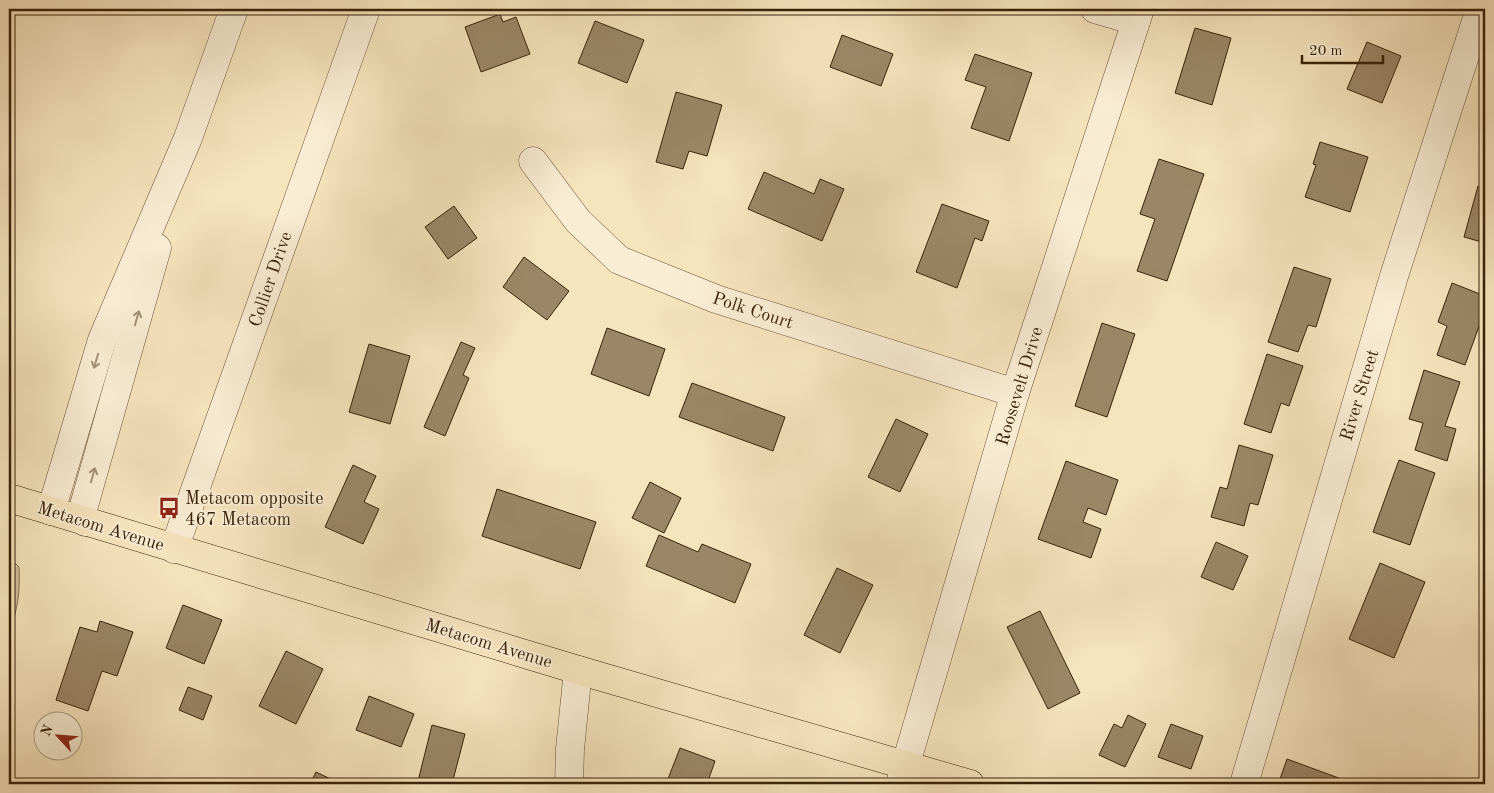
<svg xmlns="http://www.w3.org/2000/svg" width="1494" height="793" viewBox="0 0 1494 793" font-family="'Old Standard TT',serif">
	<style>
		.green { fill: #d6c39f; stroke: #887354 }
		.building { fill: #9b8767; stroke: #39230a }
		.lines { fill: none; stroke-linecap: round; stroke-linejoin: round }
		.minor-casing { stroke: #685337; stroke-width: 29 }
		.major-casing { stroke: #39230a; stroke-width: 29 }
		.minor { stroke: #f9edd4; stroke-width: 28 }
		.major { stroke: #f6e4bd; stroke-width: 28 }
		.oneway { stroke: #a39279 }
		.labels { text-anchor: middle; stroke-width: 4; stroke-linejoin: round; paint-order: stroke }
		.street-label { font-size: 18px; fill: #39230a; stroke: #f9edd4 }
		.poi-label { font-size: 18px; fill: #39230a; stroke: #f9edd4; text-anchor: start }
	</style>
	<rect width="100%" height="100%" fill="#f6e4bd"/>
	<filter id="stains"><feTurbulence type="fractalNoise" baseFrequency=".004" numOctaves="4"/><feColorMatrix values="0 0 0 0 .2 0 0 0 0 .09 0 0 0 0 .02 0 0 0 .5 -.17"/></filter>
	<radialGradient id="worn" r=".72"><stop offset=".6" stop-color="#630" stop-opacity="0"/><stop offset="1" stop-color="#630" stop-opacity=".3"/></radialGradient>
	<!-- green -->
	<path class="green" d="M 9,557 L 19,567 C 20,594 18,608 9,633 Z"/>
	<!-- building -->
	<g class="building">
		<path d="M 500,14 L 503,22 L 516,17 L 530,54 L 481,72 L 465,27 Z"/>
		<path d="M 595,21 L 644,40 L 627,83 L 578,63 Z"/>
		<path d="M 1195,28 L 1231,38 L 1212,105 L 1175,93 Z"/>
		<path d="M 842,35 L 893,54 L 881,86 L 830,67 Z"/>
		<path d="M 1367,42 L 1401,56 L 1382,103 L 1347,89 Z"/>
		<path d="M 975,54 L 1032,73 L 1009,141 L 971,128 L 986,87 L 965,80 Z"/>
		<path d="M 676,92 L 722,105 L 707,156 L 689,151 L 683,169 L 656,162 Z"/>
		<path d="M 1320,142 L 1368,157 L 1350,212 L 1305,197 L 1316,165 L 1313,164 Z"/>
		<path d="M 1159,159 L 1204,174 L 1167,281 L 1137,271 L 1155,219 L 1140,214 Z"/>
		<path d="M 764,172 L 814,194 L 820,179 L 844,189 L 822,241 L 748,209 Z"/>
		<path d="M 1478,186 L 1485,188 L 1485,243 L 1464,237 Z"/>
		<path d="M 942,204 L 989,221 L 982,241 L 975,238 L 957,288 L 916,272 Z"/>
		<path d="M 454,206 L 477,238 L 448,259 L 425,227 Z"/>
		<path d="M 524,257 L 569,291 L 547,320 L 503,287 Z"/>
		<path d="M 1294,267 L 1331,279 L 1316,327 L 1308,325 L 1298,352 L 1268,342 Z"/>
		<path d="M 1452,283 L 1485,296 L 1485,310 L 1465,365 L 1437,355 L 1447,326 L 1438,322 Z"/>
		<path d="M 1102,323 L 1135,334 L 1107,417 L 1075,406 Z"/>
		<path d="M 607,328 L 665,349 L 649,396 L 591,374 Z"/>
		<path d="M 461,342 L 475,348 L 463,375 L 469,378 L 445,436 L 424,427 Z"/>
		<path d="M 369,344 L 410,356 L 390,424 L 349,412 Z"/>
		<path d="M 1267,354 L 1303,366 L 1289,406 L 1281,403 L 1271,433 L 1244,424 Z"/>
		<path d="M 1424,370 L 1460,382 L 1445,426 L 1456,429 L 1447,461 L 1415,450 L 1423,423 L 1409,419 Z"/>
		<path d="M 692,383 L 785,417 L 773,451 L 679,417 Z"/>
		<path d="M 896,419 L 928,434 L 900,492 L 868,477 Z"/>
		<path d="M 1239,445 L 1273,455 L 1258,505 L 1250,503 L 1244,526 L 1211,517 L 1220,487 L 1227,489 Z"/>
		<path d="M 1399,460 L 1435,473 L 1410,545 L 1373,532 Z"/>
		<path d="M 1066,461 L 1118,480 L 1106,515 L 1088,508 L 1083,522 L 1101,529 L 1091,558 L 1038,539 Z"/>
		<path d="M 353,465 L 376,476 L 364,502 L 379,509 L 363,544 L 325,527 Z"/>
		<path d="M 650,482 L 681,498 L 664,533 L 632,518 Z"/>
		<path d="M 497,489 L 596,522 L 580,569 L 482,536 Z"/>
		<path d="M 659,535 L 698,552 L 702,544 L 751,564 L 735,603 L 646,566 Z"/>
		<path d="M 1216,542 L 1248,556 L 1233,590 L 1201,577 Z"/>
		<path d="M 1380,563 L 1425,582 L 1394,658 L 1349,639 Z"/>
		<path d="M 837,568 L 873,585 L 840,653 L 804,635 Z"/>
		<path d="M 183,605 L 222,620 L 204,664 L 166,648 Z"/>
		<path d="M 1040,611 L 1080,693 L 1048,709 L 1007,627 Z"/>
		<path d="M 100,621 L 133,632 L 117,676 L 102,671 L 88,711 L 56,700 L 80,627 L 97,632 Z"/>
		<path d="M 286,651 L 323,669 L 296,724 L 259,706 Z"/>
		<path d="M 188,687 L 212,696 L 203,720 L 179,710 Z"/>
		<path d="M 369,696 L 414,714 L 401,747 L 356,730 Z"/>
		<path d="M 1128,715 L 1146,724 L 1125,767 L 1099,755 L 1114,724 L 1122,728 Z"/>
		<path d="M 1171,724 L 1203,736 L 1191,769 L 1158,757 Z"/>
		<path d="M 432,725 L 465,734 L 452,784 L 433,784 L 418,781 Z"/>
		<path d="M 680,748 L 715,761 L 707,784 L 666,784 Z"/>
		<path d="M 1287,759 L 1355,784 L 1293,784 L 1280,779 Z"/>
		<path d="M 316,772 L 341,784 L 310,784 Z"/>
	</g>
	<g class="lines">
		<!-- minor casing -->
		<g class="minor-casing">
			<g id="minor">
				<path d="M 1095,9 L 1136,21"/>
				<path d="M 533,161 L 578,221 L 619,260 L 716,299 L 1015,393"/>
				<path d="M 51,511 L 102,340 L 188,138 L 234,9"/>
				<path d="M 85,522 L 83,509 L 157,248"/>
				<path d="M 174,549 L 366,9"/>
				<path d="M 569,784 L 570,749 L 578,670"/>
				<path d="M 900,784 L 1015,393 L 1140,9"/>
				<path d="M 1244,784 L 1394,276 L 1480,9"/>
			</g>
		</g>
		<!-- major casing -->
		<g class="major-casing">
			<path id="major" d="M 9,498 L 578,670 L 970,784"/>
		</g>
		<!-- minor -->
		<use href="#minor" class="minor"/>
		<!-- major -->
		<use href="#major" class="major"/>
	</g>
	<!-- one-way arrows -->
	<defs><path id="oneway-shaft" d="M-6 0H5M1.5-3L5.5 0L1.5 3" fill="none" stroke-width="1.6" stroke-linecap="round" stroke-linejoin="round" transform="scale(1.25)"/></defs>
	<g class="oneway">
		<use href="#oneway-shaft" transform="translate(137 318) rotate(-74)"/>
		<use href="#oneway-shaft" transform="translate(96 361) rotate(107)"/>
		<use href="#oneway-shaft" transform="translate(93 475) rotate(-74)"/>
	</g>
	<!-- icons -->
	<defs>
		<g id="bus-bare" transform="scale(1.725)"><path d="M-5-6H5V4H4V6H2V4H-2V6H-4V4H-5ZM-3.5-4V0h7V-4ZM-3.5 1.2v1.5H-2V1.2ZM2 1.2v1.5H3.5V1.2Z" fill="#8f2418" stroke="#f9edd4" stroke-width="2.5" paint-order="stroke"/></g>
	</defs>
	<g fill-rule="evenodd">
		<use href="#bus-bare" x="169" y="508"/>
	</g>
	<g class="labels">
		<!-- street labels -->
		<g class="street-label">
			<text transform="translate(270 279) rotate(-71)" y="6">Collier Drive</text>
			<text transform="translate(753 310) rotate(18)" y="6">Polk Court</text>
			<text transform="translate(1019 386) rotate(-73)" y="6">Roosevelt Drive</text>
			<text transform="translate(1359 395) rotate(-73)" y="6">River Street</text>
			<text transform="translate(101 526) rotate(17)" y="6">Metacom Avenue</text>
			<text transform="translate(489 643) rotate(17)" y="6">Metacom Avenue</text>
		</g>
		<!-- poi labels -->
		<g class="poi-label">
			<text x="185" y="504">Metacom opposite<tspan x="185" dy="21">467 Metacom</tspan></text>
		</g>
	</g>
	<!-- margin -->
	<rect width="1494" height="793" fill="none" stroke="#f6e4bd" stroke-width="30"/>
	<rect x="10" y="10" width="1474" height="773" fill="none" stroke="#39230a" stroke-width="2.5"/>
	<rect x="15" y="15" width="1464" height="763" fill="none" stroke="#39230a"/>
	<!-- north arrow -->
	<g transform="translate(58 736) rotate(296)"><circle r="24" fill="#f9edd4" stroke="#ac9c83"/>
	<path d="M0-4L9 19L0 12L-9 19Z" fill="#8f2418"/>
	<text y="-8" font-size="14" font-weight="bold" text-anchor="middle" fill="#39230a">N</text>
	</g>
	<!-- scale -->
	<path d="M1302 55v8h81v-8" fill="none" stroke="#39230a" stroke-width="2.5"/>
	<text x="1309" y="55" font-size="15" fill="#39230a" stroke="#f9edd4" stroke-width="4" paint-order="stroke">20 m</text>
	<rect width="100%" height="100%" filter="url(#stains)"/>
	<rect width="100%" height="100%" fill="url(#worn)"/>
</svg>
